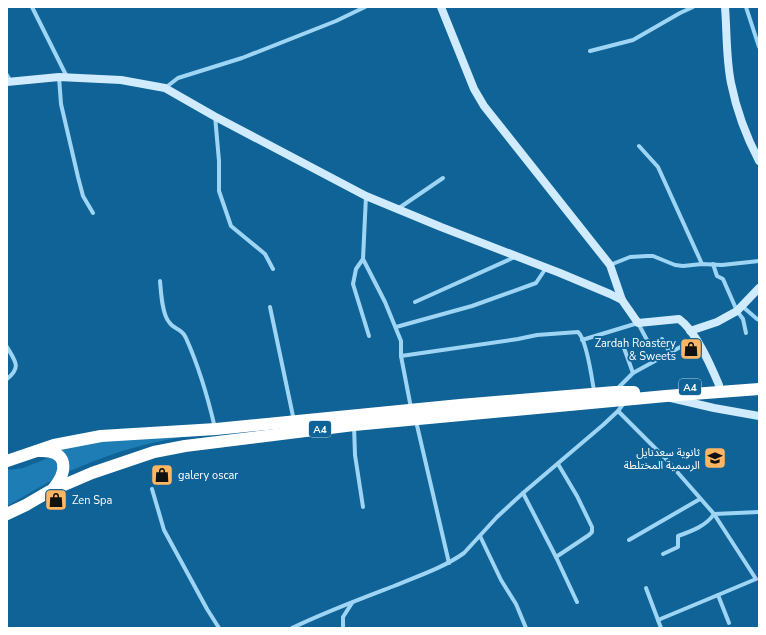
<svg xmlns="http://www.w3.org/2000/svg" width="766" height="635" viewBox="0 0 766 635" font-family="'Nunito Sans','Noto Sans Arabic',sans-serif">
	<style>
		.green { fill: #1e7db5 }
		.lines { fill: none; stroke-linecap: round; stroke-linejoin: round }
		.street { stroke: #9fd5f4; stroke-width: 4 }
		.secondary { stroke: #cfebfd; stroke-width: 8 }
		.highway { stroke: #fff; stroke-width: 12 }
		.labels { text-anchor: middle; stroke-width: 4; stroke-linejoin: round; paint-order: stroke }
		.shield { fill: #0f6397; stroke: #b7d0e0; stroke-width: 1 }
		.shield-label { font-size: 10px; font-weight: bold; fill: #fff }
		.poi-label { font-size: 11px; fill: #fff; stroke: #0f6397; text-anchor: end }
	</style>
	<rect width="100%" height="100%" fill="#0f6397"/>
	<!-- green -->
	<g class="green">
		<path d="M 202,434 C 152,441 115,451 68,472 L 57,449 L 101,440 Z"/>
		<path d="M 51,457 L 55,459 L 59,468 L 52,480 L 7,506 L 7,470 L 23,468 Z"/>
	</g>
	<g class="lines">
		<!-- street -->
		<g class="street">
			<path d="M 32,7 L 67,77"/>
			<path d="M 746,7 L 759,47"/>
			<path d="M 590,51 L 633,40 L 680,13 L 693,7"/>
			<path d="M 7,75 L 11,82"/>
			<path d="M 59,77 L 61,104 L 78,177 L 83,196 L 93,213"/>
			<path d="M 165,88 L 178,78 L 242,58 L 336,21 L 365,7"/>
			<path d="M 215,116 L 219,161 L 219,191 L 231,226 L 265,254 L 273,269"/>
			<path d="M 639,146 L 658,167 L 702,264"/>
			<path d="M 366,196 L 363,259 L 385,302 L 401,341 L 401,356 L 411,408"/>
			<path d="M 399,208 L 443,178"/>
			<path d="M 363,259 L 356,269 L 353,284 L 369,336"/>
			<path d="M 713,264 L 717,276 L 723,279 L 737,311 L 743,319 L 746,333"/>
			<path d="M 610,265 L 630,257 L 647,256 L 653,256 L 675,265 L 683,266 L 702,264 L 722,265 L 759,261"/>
			<path d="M 160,281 C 161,292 162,314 169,322 C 174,330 182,328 186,338 C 199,367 208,398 215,428"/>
			<path d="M 415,302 L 515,257"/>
			<path d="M 742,306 L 757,319 L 759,320"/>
			<path d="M 270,307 L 294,421"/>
			<path d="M 396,327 L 472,306 L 536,283 L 546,268"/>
			<path d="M 582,340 L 638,323 L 647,340 L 651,344 L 662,339 L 670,353"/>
			<path d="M 7,347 C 15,361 22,367 7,379"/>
			<path d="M 624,348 L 633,373"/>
			<path d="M 401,356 L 518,339 L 537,335 L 578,332 C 587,340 592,379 594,391"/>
			<path d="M 617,389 L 633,373 L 695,339"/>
			<path d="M 618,411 L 665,458 L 714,514 L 759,512"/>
			<path d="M 416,421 L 449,563"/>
			<path d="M 354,426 L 355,455 L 363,507"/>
			<path d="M 558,464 L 577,496 L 592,527 L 592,532 L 589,535 L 556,557 L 577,602"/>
			<path d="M 152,489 L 164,530 L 207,609 L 219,628"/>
			<path d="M 523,493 L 556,557"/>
			<path d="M 480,536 L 501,580 L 516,604 L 526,628"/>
			<path d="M 629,540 L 700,499"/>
			<path d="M 663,554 L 678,547 L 678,536 C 692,531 706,526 714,514 L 756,579 L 718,595"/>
			<path d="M 646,588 L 661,628"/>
			<path d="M 658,620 L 718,595 L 729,623"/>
			<path d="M 292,628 C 325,612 360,599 394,586 C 418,576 443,568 464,553 L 497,517 L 523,493 L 603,425 L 618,411 L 624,403"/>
			<path d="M 343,628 L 343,617 L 352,603"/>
		</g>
		<!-- secondary -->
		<g class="secondary">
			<path d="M 441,7 L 474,89 L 484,106 L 610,265 L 622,300"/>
			<path d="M 725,7 C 727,32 726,58 731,83 C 736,108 747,138 759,161"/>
			<path d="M 7,82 L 59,77 L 121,80 L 165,88 L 214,116 L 366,196 L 441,227 L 560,273 L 610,294 L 622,300 L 638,323 L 679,319 C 696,331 711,366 719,385"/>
			<path d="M 690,331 L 717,322 L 737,311 L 759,288"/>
			<path d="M 671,398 L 714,408 L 759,416"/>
		</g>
		<!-- highway -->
		<g class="highway">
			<path d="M 40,451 C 69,450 68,471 53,489"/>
			<path d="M 7,461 L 54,445 L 101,436 L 216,429 L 460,405 L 615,392 L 634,392"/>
			<path d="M 7,514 L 26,505 L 50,491 L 92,473 L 154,452 L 185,446 L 354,425 L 666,396 L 759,389"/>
		</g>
	</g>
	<!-- icons -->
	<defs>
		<g id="shop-square" transform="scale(1.15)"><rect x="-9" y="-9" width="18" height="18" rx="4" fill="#ffb662" stroke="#0f6397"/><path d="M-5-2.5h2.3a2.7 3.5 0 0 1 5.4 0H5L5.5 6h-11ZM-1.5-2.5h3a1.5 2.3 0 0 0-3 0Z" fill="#111"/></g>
		<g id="school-square" transform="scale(1.15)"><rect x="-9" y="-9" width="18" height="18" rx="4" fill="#ffb662" stroke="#0f6397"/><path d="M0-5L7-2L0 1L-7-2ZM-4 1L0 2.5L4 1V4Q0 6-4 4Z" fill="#111"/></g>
	</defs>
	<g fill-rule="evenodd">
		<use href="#shop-square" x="691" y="349"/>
		<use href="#school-square" x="715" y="458"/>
		<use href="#shop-square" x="162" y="475"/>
		<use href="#shop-square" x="56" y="500"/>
	</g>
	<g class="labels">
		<!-- shield labels -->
		<g class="shield">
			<rect x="679" y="379" width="22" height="16" rx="3"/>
			<rect x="309" y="421" width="22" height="16" rx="3"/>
		</g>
		<g class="shield-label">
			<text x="690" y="391">A4</text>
			<text x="320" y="433">A4</text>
		</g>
		<!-- poi labels -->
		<g class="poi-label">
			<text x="676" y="347">Zardah Roastery<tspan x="676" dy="13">&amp; Sweets</tspan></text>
			<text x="700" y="456">ثانوية سعدنايل<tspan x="700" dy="13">الرسمية المختلطة</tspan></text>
			<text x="178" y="479" text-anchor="start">galery oscar</text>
			<text x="72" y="504" text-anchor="start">Zen Spa</text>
		</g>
	</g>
	<!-- border -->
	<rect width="766" height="635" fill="none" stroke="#ffffff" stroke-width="16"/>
</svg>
